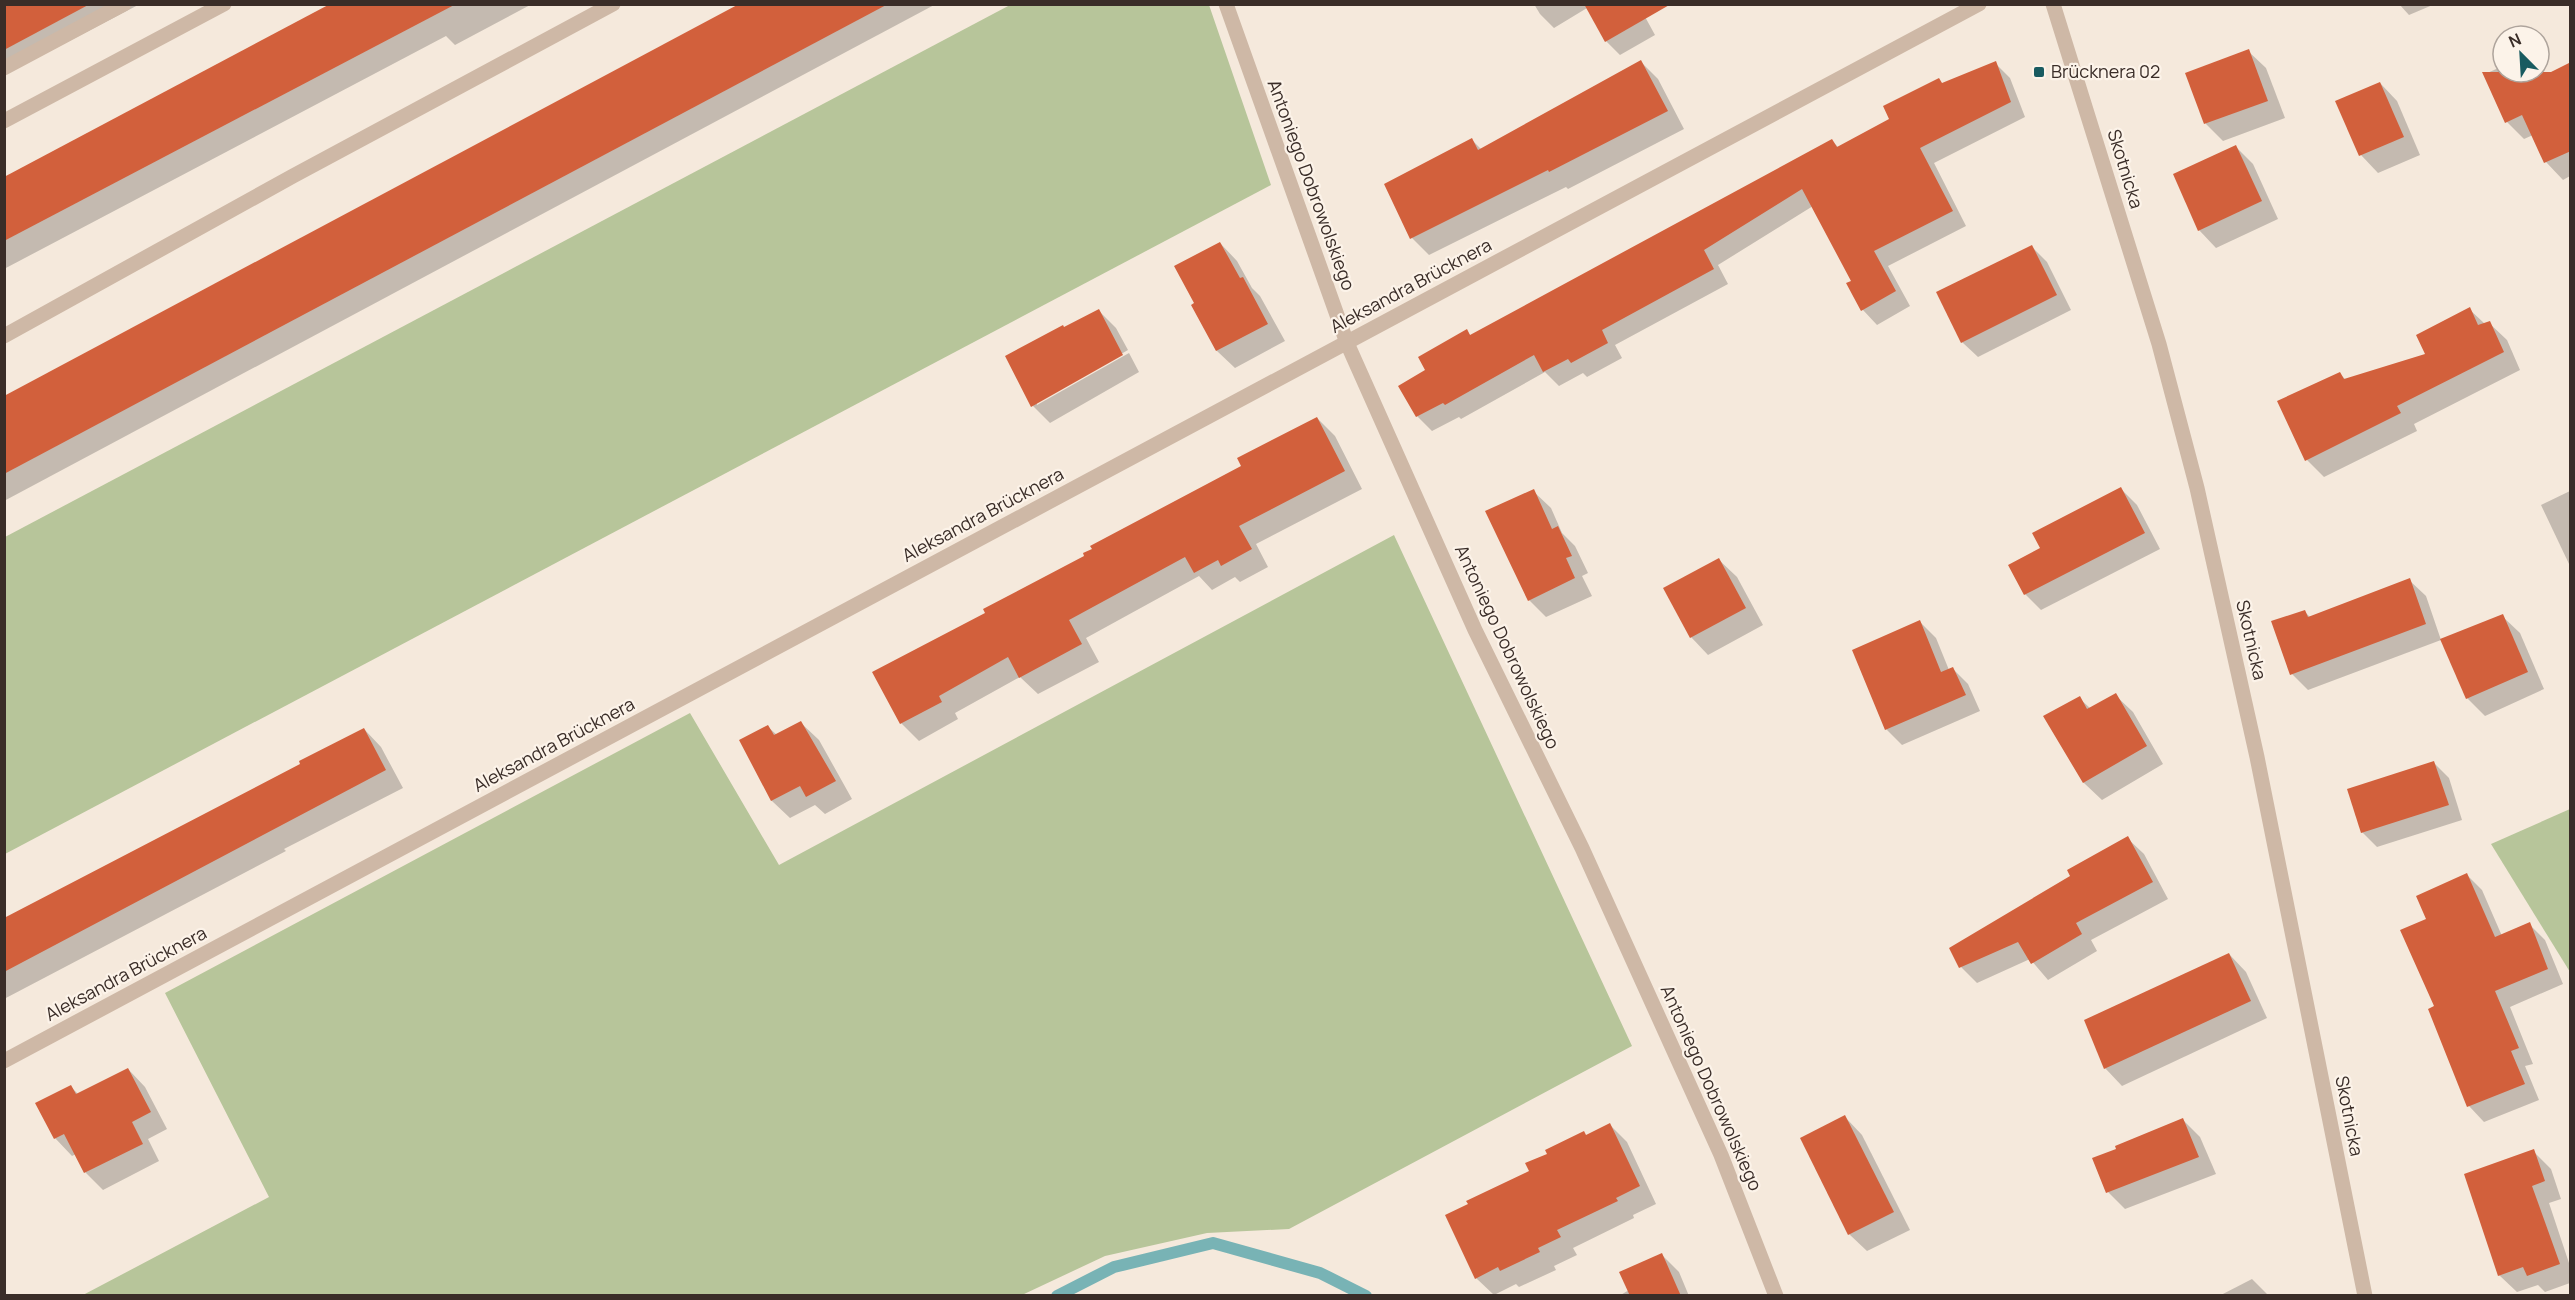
<svg xmlns="http://www.w3.org/2000/svg" width="2575" height="1300" viewBox="0 0 2575 1300" font-family="Manrope,sans-serif">
	<style>
		.green { fill: #b7c59a }
		.shadow { fill: #0003 }
		.lines { fill: none; stroke-linecap: round; stroke-linejoin: round }
		.stream { stroke: #78b3b5; stroke-width: 12 }
		.building { fill: #d2603c }
		.minor { stroke: #ceb8a6; stroke-width: 15 }
		.poi-dot { fill: #195b60; stroke: #fcf3e9; stroke-width: 2 }
		.labels { text-anchor: middle; stroke-width: 4.5; stroke-linejoin: round; paint-order: stroke }
		.poi-label { font-size: 18px; fill: #3a2d28; stroke: #fcf3e9; text-anchor: start }
		.street-label { font-size: 18px; fill: #3a2d28; stroke: #fcf3e9 }
	</style>
	<rect width="100%" height="100%" fill="#f5e9dc"/>
	<!-- green -->
	<g class="green">
		<path d="M 1010,5 L 1209,5 L 1271,185 L 5,854 L 5,537 Z"/>
		<path d="M 1394,535 L 1632,1046 L 1289,1229 L 1207,1233 L 1105,1256 L 1022,1295 L 83,1295 L 269,1197 L 165,993 L 690,713 L 779,865 Z"/>
		<path d="M 2570,809 L 2570,972 L 2491,844 Z"/>
	</g>
	<!-- shadow -->
	<g class="shadow">
		<path d="M 4,4 L 140,4 L 4,75 Z"/>
		<path d="M 333,4 L 532,4 L 455,45 L 446,36 L 4,269 L 4,178 Z"/>
		<path d="M 742,4 L 936,4 L 4,501 L 4,397 Z"/>
		<path d="M 1534,4 L 1638,4 L 1655,35 L 1620,55 L 1606,41 L 1587,8 L 1554,28 L 1540,14 Z"/>
		<path d="M 2399,4 L 2435,4 L 2409,15 Z"/>
		<path d="M 2248,51 L 2266,68 L 2285,118 L 2223,141 L 2206,124 L 2187,74 Z"/>
		<path d="M 1641,62 L 1658,79 L 1684,129 L 1568,189 L 1566,187 L 1429,255 L 1412,238 L 1472,140 L 1482,150 Z"/>
		<path d="M 1995,63 L 2010,78 L 2025,117 L 1934,163 L 1966,226 L 1888,266 L 1910,306 L 1877,325 L 1863,310 L 1853,281 L 1813,206 L 1718,265 L 1728,284 L 1615,345 L 1622,358 L 1587,377 L 1583,373 L 1559,386 L 1545,372 L 1461,419 L 1459,417 L 1432,431 L 1417,416 L 1427,371 L 1466,331 L 1471,336 L 1832,141 L 1839,148 L 1891,119 L 1943,84 Z"/>
		<path d="M 2503,66 L 2503,72 L 2530,72 L 2534,77 L 2570,67 L 2570,176 L 2563,180 L 2546,162 L 2533,135 L 2524,139 L 2507,122 L 2485,74 Z"/>
		<path d="M 2380,83 L 2397,101 L 2420,155 L 2378,173 L 2361,155 Z"/>
		<path d="M 2236,147 L 2253,164 L 2278,219 L 2216,248 L 2199,230 Z"/>
		<path d="M 1220,243 L 1237,261 L 1252,288 L 1260,296 L 1285,341 L 1235,368 L 1217,351 L 1193,306 L 1196,304 Z"/>
		<path d="M 2032,247 L 2047,262 L 2071,310 L 1978,357 L 1962,342 Z"/>
		<path d="M 2469,309 L 2485,324 L 2489,323 L 2507,340 L 2520,370 L 2414,424 L 2417,431 L 2324,477 L 2307,460 L 2340,374 L 2346,380 L 2427,355 Z"/>
		<path d="M 1099,311 L 1116,328 L 1128,350 L 1037,402 L 1037,405 L 1129,353 L 1139,372 L 1050,423 L 1033,406 L 1065,329 Z"/>
		<path d="M 1317,418 L 1335,436 L 1362,489 L 1256,544 L 1268,567 L 1240,582 L 1235,577 L 1212,590 L 1199,576 L 1086,638 L 1099,662 L 1038,694 L 1020,677 L 955,713 L 958,719 L 919,741 L 901,723 L 987,614 L 1243,467 Z"/>
		<path d="M 2121,489 L 2137,505 L 2160,549 L 2041,610 L 2025,594 L 2042,549 Z"/>
		<path d="M 1533,491 L 1551,508 L 1562,533 L 1575,546 L 1588,573 L 1582,576 L 1592,596 L 1546,617 L 1529,600 Z"/>
		<path d="M 2570,491 L 2570,566 L 2541,505 Z"/>
		<path d="M 1719,560 L 1737,577 L 1763,625 L 1708,655 L 1691,637 Z"/>
		<path d="M 2409,580 L 2426,596 L 2441,640 L 2308,690 L 2292,674 L 2304,611 L 2310,617 Z"/>
		<path d="M 2502,616 L 2520,633 L 2544,689 L 2485,716 L 2467,698 Z"/>
		<path d="M 1920,622 L 1936,638 L 1949,670 L 1952,668 L 1968,684 L 1980,711 L 1902,745 L 1886,729 Z"/>
		<path d="M 2115,695 L 2133,712 L 2163,764 L 2102,800 L 2084,783 L 2045,717 L 2079,698 L 2091,709 Z"/>
		<path d="M 801,723 L 819,740 L 852,799 L 825,814 L 815,805 L 790,818 L 772,801 L 741,741 L 768,727 L 777,735 Z"/>
		<path d="M 364,729 L 381,747 L 403,788 L 284,849 L 286,851 L 4,999 L 4,921 L 302,765 Z"/>
		<path d="M 2434,763 L 2449,778 L 2462,820 L 2377,847 L 2362,832 Z"/>
		<path d="M 2127,838 L 2144,854 L 2168,899 L 2091,940 L 2097,951 L 2048,980 L 2030,959 L 1977,983 L 1961,967 L 2072,877 Z"/>
		<path d="M 2467,875 L 2482,890 L 2502,936 L 2529,924 L 2545,940 L 2563,984 L 2510,1007 L 2533,1064 L 2525,1066 L 2539,1100 L 2484,1122 L 2469,1106 L 2436,1007 L 2428,920 Z"/>
		<path d="M 2229,954 L 2246,972 L 2267,1018 L 2122,1086 L 2105,1068 Z"/>
		<path d="M 128,1069 L 145,1087 L 167,1129 L 148,1139 L 159,1161 L 103,1190 L 86,1173 L 76,1154 L 72,1156 L 55,1138 L 71,1087 L 79,1095 Z"/>
		<path d="M 1845,1117 L 1862,1135 L 1910,1230 L 1867,1251 L 1849,1234 Z"/>
		<path d="M 2183,1120 L 2200,1137 L 2216,1174 L 2125,1209 L 2108,1192 Z"/>
		<path d="M 1610,1125 L 1627,1142 L 1656,1204 L 1633,1215 L 1634,1218 L 1573,1248 L 1577,1255 L 1554,1266 L 1556,1270 L 1519,1287 L 1516,1284 L 1494,1295 L 1476,1278 L 1531,1172 L 1587,1136 Z"/>
		<path d="M 2533,1151 L 2551,1169 L 2561,1199 L 2549,1203 L 2570,1266 L 2570,1283 L 2545,1292 L 2538,1285 L 2517,1292 L 2499,1275 Z"/>
		<path d="M 1661,1254 L 1679,1272 L 1689,1296 L 1619,1296 L 1629,1290 Z"/>
		<path d="M 2252,1279 L 2269,1296 L 2219,1296 Z"/>
	</g>
	<g class="lines">
		<!-- stream -->
		<path class="stream" d="M 1057,1296 L 1114,1267 L 1213,1243 L 1320,1273 L 1366,1296"/>
	</g>
	<!-- building -->
	<g class="building">
		<path d="M 4,4 L 90,4 L 4,50 Z"/>
		<path d="M 330,4 L 456,4 L 4,241 L 4,177 Z"/>
		<path d="M 739,4 L 888,4 L 4,474 L 4,396 Z"/>
		<path d="M 1584,4 L 1671,4 L 1605,42 Z"/>
		<path d="M 2249,49 L 2268,101 L 2204,124 L 2185,73 Z"/>
		<path d="M 1641,60 L 1668,111 L 1549,172 L 1548,170 L 1410,239 L 1384,184 L 1472,138 L 1478,150 Z"/>
		<path d="M 1996,61 L 2011,102 L 1920,148 L 1953,211 L 1874,251 L 1896,291 L 1861,311 L 1846,283 L 1851,281 L 1802,189 L 1704,250 L 1714,269 L 1602,330 L 1608,343 L 1571,363 L 1568,359 L 1543,372 L 1534,355 L 1445,405 L 1443,403 L 1416,417 L 1398,386 L 1425,370 L 1418,357 L 1467,329 L 1470,335 L 1832,139 L 1837,147 L 1889,119 L 1883,106 L 1939,78 L 1942,83 Z"/>
		<path d="M 2571,62 L 2571,151 L 2544,163 L 2522,115 L 2505,123 L 2482,72 L 2551,72 Z"/>
		<path d="M 2380,82 L 2404,137 L 2359,156 L 2335,101 Z"/>
		<path d="M 2236,145 L 2262,201 L 2198,231 L 2173,174 Z"/>
		<path d="M 1220,242 L 1240,278 L 1243,277 L 1268,324 L 1216,351 L 1191,305 L 1194,303 L 1174,266 Z"/>
		<path d="M 2032,245 L 2057,295 L 1961,343 L 1936,292 Z"/>
		<path d="M 2470,307 L 2478,325 L 2490,321 L 2504,352 L 2397,406 L 2401,413 L 2305,461 L 2277,401 L 2340,372 L 2344,379 L 2425,354 L 2416,335 Z"/>
		<path d="M 1099,309 L 1123,355 L 1031,407 L 1005,356 L 1063,325 L 1064,327 Z"/>
		<path d="M 1317,417 L 1345,471 L 1239,526 L 1252,549 L 1221,566 L 1218,560 L 1194,573 L 1185,557 L 1069,620 L 1082,644 L 1019,678 L 1008,657 L 939,696 L 942,702 L 900,724 L 872,672 L 985,613 L 983,609 L 1084,556 L 1083,553 L 1092,549 L 1090,546 L 1241,466 L 1237,458 Z"/>
		<path d="M 2121,487 L 2145,533 L 2024,595 L 2008,565 L 2040,548 L 2032,533 Z"/>
		<path d="M 1534,489 L 1552,529 L 1558,526 L 1572,556 L 1566,558 L 1575,578 L 1528,601 L 1485,511 Z"/>
		<path d="M 1719,558 L 1746,608 L 1690,638 L 1663,588 Z"/>
		<path d="M 2410,578 L 2426,624 L 2290,675 L 2271,621 L 2305,610 L 2308,617 Z"/>
		<path d="M 2503,614 L 2528,672 L 2466,699 L 2440,639 Z"/>
		<path d="M 1920,620 L 1941,672 L 1953,667 L 1966,695 L 1885,730 L 1852,650 Z"/>
		<path d="M 2116,693 L 2147,746 L 2083,783 L 2043,716 L 2080,696 L 2087,709 Z"/>
		<path d="M 801,721 L 836,781 L 806,797 L 800,786 L 771,801 L 739,740 L 768,725 L 774,735 Z"/>
		<path d="M 364,728 L 386,770 L 4,972 L 4,918 L 300,764 L 299,761 Z"/>
		<path d="M 2434,761 L 2449,805 L 2361,833 L 2347,789 Z"/>
		<path d="M 2128,836 L 2153,882 L 2076,923 L 2082,934 L 2031,964 L 2018,942 L 1959,968 L 1949,948 L 2070,876 L 2067,870 Z"/>
		<path d="M 2467,873 L 2495,937 L 2530,922 L 2548,969 L 2495,991 L 2519,1048 L 2511,1051 L 2525,1084 L 2467,1107 L 2428,1009 L 2434,1006 L 2400,930 L 2426,919 L 2416,896 Z"/>
		<path d="M 2229,953 L 2251,1001 L 2104,1069 L 2084,1020 Z"/>
		<path d="M 128,1068 L 151,1112 L 132,1122 L 143,1144 L 84,1173 L 64,1134 L 54,1139 L 35,1103 L 71,1085 L 76,1094 Z"/>
		<path d="M 1845,1115 L 1894,1212 L 1848,1235 L 1800,1138 Z"/>
		<path d="M 2183,1118 L 2199,1157 L 2106,1193 L 2092,1158 L 2116,1149 L 2115,1146 Z"/>
		<path d="M 1610,1123 L 1640,1186 L 1616,1198 L 1618,1201 L 1557,1230 L 1561,1237 L 1538,1248 L 1540,1252 L 1500,1271 L 1498,1267 L 1475,1279 L 1445,1215 L 1468,1204 L 1466,1201 L 1529,1171 L 1525,1163 L 1547,1154 L 1545,1150 L 1584,1131 L 1586,1135 Z"/>
		<path d="M 2534,1149 L 2545,1181 L 2532,1186 L 2560,1264 L 2527,1276 L 2523,1267 L 2498,1276 L 2464,1174 Z"/>
		<path d="M 1662,1253 L 1681,1296 L 1630,1296 L 1619,1272 Z"/>
	</g>
	<g class="lines">
		<!-- minor -->
		<g class="minor">
			<path d="M 1226,4 L 1347,343 L 1475,630 L 1582,848 L 1721,1155 L 1776,1296"/>
			<path d="M 2053,4 L 2159,344 L 2197,488 L 2257,757 L 2365,1296"/>
			<path d="M 4,68 L 124,4"/>
			<path d="M 4,121 L 224,4"/>
			<path d="M 4,336 L 293,176 L 613,4"/>
			<path d="M 4,1061 L 1979,4"/>
		</g>
	</g>
	<!-- markers -->
	<rect class="poi-dot" x="2033" y="66" width="12" height="12" rx="3"/>
	<g class="labels">
		<!-- poi labels -->
		<g class="poi-label">
			<text x="2051" y="78">Brücknera 02</text>
		</g>
		<!-- street labels -->
		<g class="street-label">
			<text transform="translate(2125 169) rotate(73)" y="6">Skotnicka</text>
			<text transform="translate(1311 185) rotate(70)" y="6">Antoniego Dobrowolskiego</text>
			<text transform="translate(1411 286) rotate(-28)" y="6">Aleksandra Brücknera</text>
			<text transform="translate(983 515) rotate(-28)" y="6">Aleksandra Brücknera</text>
			<text transform="translate(2251 640) rotate(77)" y="6">Skotnicka</text>
			<text transform="translate(1507 647) rotate(65)" y="6">Antoniego Dobrowolskiego</text>
			<text transform="translate(554 745) rotate(-28)" y="6">Aleksandra Brücknera</text>
			<text transform="translate(126 974) rotate(-28)" y="6">Aleksandra Brücknera</text>
			<text transform="translate(1711 1088) rotate(66)" y="6">Antoniego Dobrowolskiego</text>
			<text transform="translate(2349 1116) rotate(79)" y="6">Skotnicka</text>
		</g>
	</g>
	<!-- border -->
	<rect width="2575" height="1300" fill="none" stroke="#3a2d28" stroke-width="12"/>
	<!-- north arrow -->
	<g transform="translate(2521 54) rotate(336)"><circle r="28" fill="#fcf3e9" stroke="#aea49c" stroke-width="1.5"/>
	<path d="M0-4.5L10 22L0 15L-10 22Z" fill="#195b60"/>
	<text y="-9" font-size="16" font-weight="bold" text-anchor="middle" fill="#3a2d28">N</text>
	</g>
</svg>
